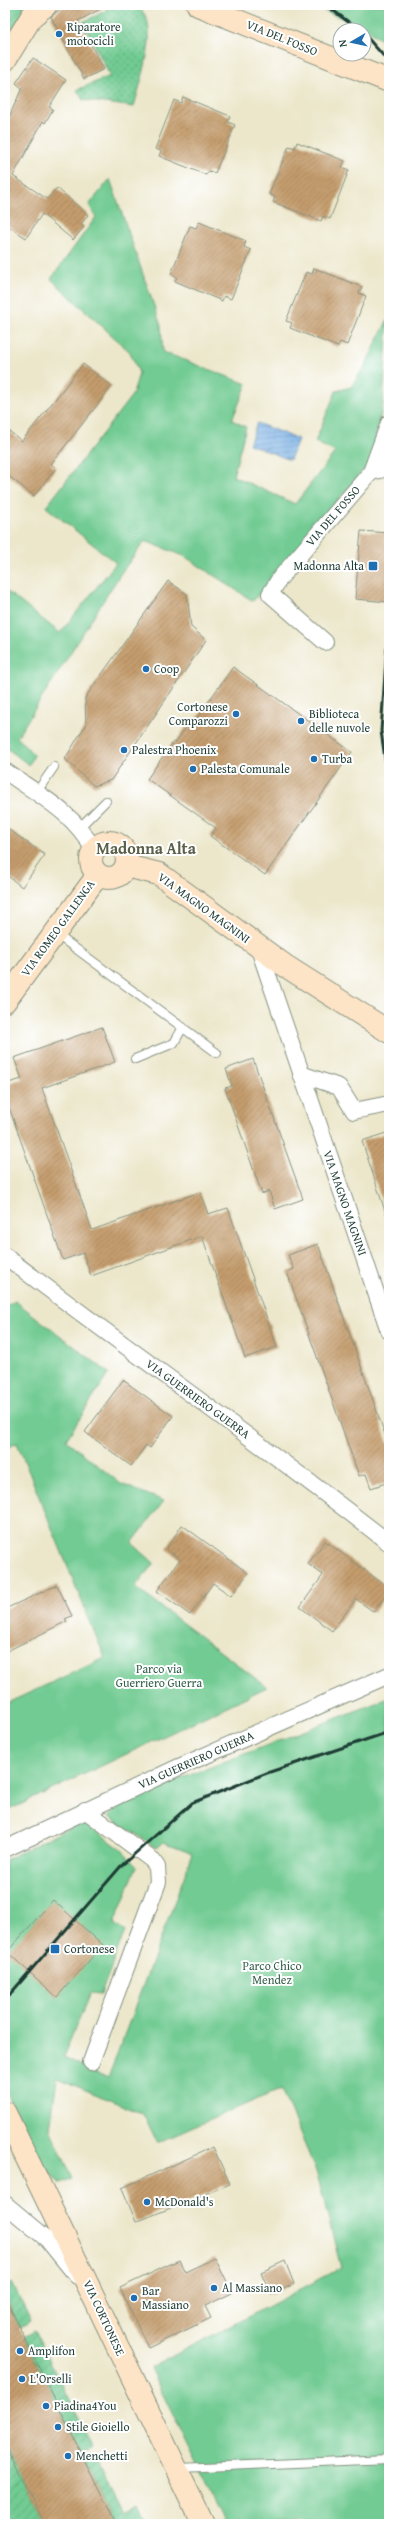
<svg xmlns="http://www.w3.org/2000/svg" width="394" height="2529" viewBox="0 0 394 2529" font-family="'Gentium Book Plus',serif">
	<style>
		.grass { fill: url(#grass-dots); stroke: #488463 }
		.park { fill: #71cb92; stroke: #488463 }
		.garden { fill: url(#garden-furrows); stroke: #488463 }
		.water { fill: url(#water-rules); stroke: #4a758c }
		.building { fill: url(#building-hatch) }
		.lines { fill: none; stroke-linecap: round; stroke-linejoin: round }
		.lane-casing { stroke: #869280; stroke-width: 10 }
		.street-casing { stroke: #869280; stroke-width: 18 }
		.secondary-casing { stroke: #869280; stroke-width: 24 }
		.lane { stroke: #fff; stroke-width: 8 }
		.street { stroke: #fff; stroke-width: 16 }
		.secondary { stroke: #fee4c6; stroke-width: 22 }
		.rail { stroke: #1f3d34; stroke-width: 3 }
		.poi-dot { fill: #1f6fb2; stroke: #fff; stroke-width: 1.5 }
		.labels { text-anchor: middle; stroke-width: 4; stroke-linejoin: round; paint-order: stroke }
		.poi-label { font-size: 12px; fill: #1f3d34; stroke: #fff; text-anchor: start }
		.street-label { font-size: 12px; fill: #1f3d34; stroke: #fff }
		.park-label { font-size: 12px; fill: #34604c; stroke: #fff }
		.district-label { font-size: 16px; font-weight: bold; fill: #595f48; stroke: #fff }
	</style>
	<defs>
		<pattern id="grass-dots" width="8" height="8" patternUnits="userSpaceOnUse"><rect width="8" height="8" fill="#71cb92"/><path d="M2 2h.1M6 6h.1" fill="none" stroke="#5ca678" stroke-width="1.8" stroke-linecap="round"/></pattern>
		<pattern id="garden-furrows" width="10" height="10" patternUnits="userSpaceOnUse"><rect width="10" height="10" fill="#71cb92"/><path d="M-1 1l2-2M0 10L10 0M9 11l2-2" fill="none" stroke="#5ca678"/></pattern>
		<pattern id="water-rules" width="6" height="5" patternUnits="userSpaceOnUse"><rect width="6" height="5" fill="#75ade4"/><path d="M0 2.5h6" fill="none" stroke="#5f8eba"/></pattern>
		<pattern id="building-hatch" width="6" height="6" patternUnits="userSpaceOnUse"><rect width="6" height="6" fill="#c59d6d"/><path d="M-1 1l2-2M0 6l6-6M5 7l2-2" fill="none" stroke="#9f815a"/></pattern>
	</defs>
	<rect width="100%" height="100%" fill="#fff"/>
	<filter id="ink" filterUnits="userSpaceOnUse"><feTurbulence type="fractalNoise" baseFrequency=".025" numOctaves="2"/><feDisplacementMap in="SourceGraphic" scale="8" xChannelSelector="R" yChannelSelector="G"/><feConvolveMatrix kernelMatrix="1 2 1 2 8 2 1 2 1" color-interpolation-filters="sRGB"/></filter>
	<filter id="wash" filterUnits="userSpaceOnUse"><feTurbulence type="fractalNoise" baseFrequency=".012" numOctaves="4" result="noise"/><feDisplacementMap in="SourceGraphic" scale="16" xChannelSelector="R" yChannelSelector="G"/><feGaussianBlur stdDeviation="0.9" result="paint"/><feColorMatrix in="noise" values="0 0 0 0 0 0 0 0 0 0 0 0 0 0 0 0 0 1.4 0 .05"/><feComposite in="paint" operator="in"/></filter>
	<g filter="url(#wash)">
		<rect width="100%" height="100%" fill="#ece7cb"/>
		<!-- grass -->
		<path class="grass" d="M 104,5 C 113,5 128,2 135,6 C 165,18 139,85 134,107 L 83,100 L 77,90 L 110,76 L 83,22 L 107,10 Z"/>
		<!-- park -->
		<g class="park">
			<path d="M 309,5 L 389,5 L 389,46 C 366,26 337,16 309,5 Z"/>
			<path d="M 110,179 L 161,326 L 163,352 L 247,384 L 232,420 L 246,427 L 233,476 L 295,504 L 335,452 L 315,442 L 336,391 L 351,387 L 365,366 L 388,319 L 383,403 L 371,461 L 253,601 L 184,556 L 145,541 L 121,573 L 17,737 L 34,755 L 29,765 L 5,747 L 5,590 L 60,633 L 116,563 L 46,507 L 133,394 L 139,373 L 130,352 L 51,279 L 96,217 L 89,205 Z"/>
			<path d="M 15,1301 L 109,1373 L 66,1440 L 121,1484 L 164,1501 L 132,1543 L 154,1563 L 135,1587 L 267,1687 L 5,1812 L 5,1704 L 105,1658 L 17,1443 L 5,1449 L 5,1307 Z"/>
			<path d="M 389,1698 L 389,2524 L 226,2524 L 150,2368 L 341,2268 L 316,2171 L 281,2089 L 157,2143 L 143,2114 L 57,2078 L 50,2129 L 73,2179 L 60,2184 L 43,2165 L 5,2089 L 5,1860 L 83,1821 L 122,1850 L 137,1866 L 114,1924 L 125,1931 L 101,1994 L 90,1993 L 63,2057 L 108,2078 L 193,1853 L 164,1842 L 157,1848 L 108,1816 L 128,1799 Z"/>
		</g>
		<!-- garden -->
		<g class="garden">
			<path d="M 6,5 L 29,5 L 7,44 Z"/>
			<path d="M 12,2283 L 31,2321 L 20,2327 L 5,2297 L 5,2287 Z"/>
			<path d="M 35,2331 L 92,2446 L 81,2453 L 24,2337 Z"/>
			<path d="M 5,2447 L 6,2447 L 45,2524 L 5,2524 Z"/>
			<path d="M 95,2456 L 123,2511 L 138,2503 L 145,2519 L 143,2524 L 116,2524 L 85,2461 Z"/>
		</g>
		<!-- water -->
		<path class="water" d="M 257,423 L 298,439 L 290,460 L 249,444 Z"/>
		<g id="blocks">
			<!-- building -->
			<g class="building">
				<path d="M 65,5 L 108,5 L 78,21 L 104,69 L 84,79 L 51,17 Z"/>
				<path d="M 33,58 L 66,80 L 49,107 L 53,109 L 45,123 L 43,121 L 13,176 L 47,199 L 57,188 L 88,215 L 81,224 L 84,227 L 73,240 L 42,214 L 26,238 L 5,224 L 5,126 L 22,88 L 16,83 Z"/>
				<path d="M 183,97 L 230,116 L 228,122 L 235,125 L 215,173 L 209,171 L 206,175 L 159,156 L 161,151 L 155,149 L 174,100 L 181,103 Z"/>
				<path d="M 297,142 L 345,161 L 342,167 L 349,170 L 330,219 L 323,216 L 321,221 L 273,202 L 275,197 L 269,194 L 289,146 L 295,148 Z"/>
				<path d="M 199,222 L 246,241 L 244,247 L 251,250 L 231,299 L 224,296 L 222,301 L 175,281 L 177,277 L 171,274 L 190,226 L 196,228 Z"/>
				<path d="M 314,268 L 362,287 L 359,293 L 366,296 L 347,345 L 340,342 L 338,347 L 290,328 L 292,323 L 286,321 L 306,272 L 312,274 Z"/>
				<path d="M 83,364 L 112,386 L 51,464 L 56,468 L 34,496 L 5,473 L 5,428 L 22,441 Z"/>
				<path d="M 361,531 L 389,533 L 389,602 L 355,599 Z"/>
				<path d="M 168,581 L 187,594 L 191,627 L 206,640 L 111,780 L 94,786 L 65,759 L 86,724 L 85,698 Z"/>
				<path d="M 233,667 L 352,752 L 265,875 L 210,836 L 216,828 L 147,779 L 173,742 L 175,743 L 186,727 L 189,729 Z"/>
				<path d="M 5,827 L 45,855 L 22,887 L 5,874 Z"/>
				<path d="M 102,1027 L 115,1062 L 42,1088 L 92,1230 L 200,1192 L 208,1214 L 228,1208 L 277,1347 L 245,1358 L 202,1236 L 91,1276 L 83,1253 L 63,1260 L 5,1096 L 5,1084 L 22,1079 L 14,1058 Z"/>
				<path d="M 253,1059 L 303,1199 L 275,1209 L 269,1191 L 262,1194 L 225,1088 L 232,1086 L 226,1069 Z"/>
				<path d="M 389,1132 L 389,1213 L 386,1214 L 362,1141 Z"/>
				<path d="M 318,1244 L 389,1446 L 389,1482 L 371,1488 L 366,1474 L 359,1476 L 287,1272 L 294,1269 L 288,1255 Z"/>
				<path d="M 123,1380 L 173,1416 L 150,1448 L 146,1445 L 131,1466 L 85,1432 Z"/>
				<path d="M 182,1525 L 248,1573 L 231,1596 L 213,1583 L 190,1615 L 157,1591 L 180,1559 L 166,1549 Z"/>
				<path d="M 325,1541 L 389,1588 L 389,1591 L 374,1612 L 356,1599 L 332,1631 L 300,1607 L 323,1575 L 308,1564 Z"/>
				<path d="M 57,1585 L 72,1616 L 65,1619 L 67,1621 L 5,1652 L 5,1609 Z"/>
				<path d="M 53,1900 L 103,1945 L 57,1997 L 7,1952 Z"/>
				<path d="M 213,2147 L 230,2184 L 136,2222 L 122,2188 Z"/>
				<path d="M 215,2258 L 232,2293 L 205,2306 L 211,2318 L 148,2348 L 120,2288 L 179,2260 L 185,2272 Z"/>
				<path d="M 285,2261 L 294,2284 L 271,2295 L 261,2272 Z"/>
				<path d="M 5,2297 L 24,2337 L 116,2524 L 45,2524 L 5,2445 Z"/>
			</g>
		</g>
	</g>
	<g filter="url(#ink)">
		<use href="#blocks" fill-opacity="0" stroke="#869280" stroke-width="1"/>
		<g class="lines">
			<!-- lane casing -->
			<g class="lane-casing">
				<g id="lane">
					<path d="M 36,793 L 54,767"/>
					<path d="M 80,827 L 106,801"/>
					<path d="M 56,934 L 217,1053"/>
					<path d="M 135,1059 L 174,1043 L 183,1027"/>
					<path d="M 179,2468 L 389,2459"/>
				</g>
			</g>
			<!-- street casing -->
			<g class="street-casing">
				<g id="street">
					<path d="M 371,472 L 389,423"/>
					<path d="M 325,642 L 270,594 L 280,578 L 371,472 L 389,468"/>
					<path d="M 5,771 C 37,794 75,813 93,849"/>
					<path d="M 258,946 L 389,1331"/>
					<path d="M 301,1074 L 339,1087 L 354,1111 L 389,1104"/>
					<path d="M 5,1256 C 132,1353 263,1444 389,1543"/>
					<path d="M 85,1810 L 152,1860 L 157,1867 L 158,1882 L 91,2062"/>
					<path d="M 5,1849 L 179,1767 L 389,1675"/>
					<path d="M 5,2204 L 47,2239 L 77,2276"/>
				</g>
			</g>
			<!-- secondary casing -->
			<g class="secondary-casing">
				<g id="secondary">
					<path d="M 198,5 L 389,81"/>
					<path d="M 5,60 L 32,16 L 46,5"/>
					<circle cx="109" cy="860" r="18"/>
					<path d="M 126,866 L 159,874 L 284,965 L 389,1032"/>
					<path d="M 5,1001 L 98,875"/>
					<path d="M 5,2113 L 203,2524"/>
				</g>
			</g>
			<!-- lane -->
			<use href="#lane" class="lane"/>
			<!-- street -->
			<use href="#street" class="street"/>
			<!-- secondary -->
			<use href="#secondary" class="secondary"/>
			<!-- rail -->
			<g class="rail">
				<path d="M 326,5 L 359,30"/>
				<path d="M 364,34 L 389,62"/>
				<path d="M 389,617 L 381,731 L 389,786"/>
				<path d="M 5,2000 L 121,1866 L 192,1803 L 267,1773 L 389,1732"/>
			</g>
		</g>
	</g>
	<!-- markers -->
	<g class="poi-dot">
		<circle cx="59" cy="34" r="4"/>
		<rect x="368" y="561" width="10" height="10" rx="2"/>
		<circle cx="146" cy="669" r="4"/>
		<circle cx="236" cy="714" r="4"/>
		<circle cx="301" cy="721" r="4"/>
		<circle cx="124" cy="750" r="4"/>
		<circle cx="314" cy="759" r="4"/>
		<circle cx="193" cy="769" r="4"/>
		<rect x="50" y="1944" width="10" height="10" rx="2"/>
		<circle cx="147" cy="2202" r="4"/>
		<circle cx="214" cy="2288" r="4"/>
		<circle cx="134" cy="2298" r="4"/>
		<circle cx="20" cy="2351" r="4"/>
		<circle cx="22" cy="2379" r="4"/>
		<circle cx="46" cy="2406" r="4"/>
		<circle cx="58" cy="2427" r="4"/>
		<circle cx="68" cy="2456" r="4"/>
	</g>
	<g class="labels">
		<!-- poi labels -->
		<g class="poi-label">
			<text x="67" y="31">Riparatore<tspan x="67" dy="14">motocicli</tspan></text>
			<text x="364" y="570" text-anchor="end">Madonna Alta</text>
			<text x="154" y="673">Coop</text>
			<text x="228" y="711" text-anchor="end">Cortonese<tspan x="228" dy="14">Comparozzi</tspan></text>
			<text x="309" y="718">Biblioteca<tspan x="309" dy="14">delle nuvole</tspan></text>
			<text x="132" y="754">Palestra Phoenix</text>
			<text x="322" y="763">Turba</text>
			<text x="201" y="773">Palesta Comunale</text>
			<text x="64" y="1953">Cortonese</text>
			<text x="155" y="2206">McDonald's</text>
			<text x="222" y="2292">Al Massiano</text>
			<text x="142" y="2295">Bar<tspan x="142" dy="14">Massiano</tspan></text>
			<text x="28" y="2355">Amplifon</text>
			<text x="30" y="2383">L'Orselli</text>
			<text x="54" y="2410">Piadina4You</text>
			<text x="66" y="2431">Stile Gioiello</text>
			<text x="76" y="2460">Menchetti</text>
		</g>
		<!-- street labels -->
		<g class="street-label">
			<text transform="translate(282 38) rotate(22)" y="4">VIA DEL FOSSO</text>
			<text transform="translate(333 516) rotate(-49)" y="4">VIA DEL FOSSO</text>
			<text transform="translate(204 908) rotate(36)" y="4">VIA MAGNO MAGNINI</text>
			<text transform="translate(58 928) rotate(-54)" y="4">VIA ROMEO GALLENGA</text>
			<text transform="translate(345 1203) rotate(71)" y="4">VIA MAGNO MAGNINI</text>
			<text transform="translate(198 1399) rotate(36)" y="4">VIA GUERRIERO GUERRA</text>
			<text transform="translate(196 1760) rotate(-24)" y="4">VIA GUERRIERO GUERRA</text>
			<text transform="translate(104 2318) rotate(65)" y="4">VIA CORTONESE</text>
		</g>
		<!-- park labels -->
		<g class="park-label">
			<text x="159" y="1673">Parco via<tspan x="159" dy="14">Guerriero Guerra</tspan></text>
			<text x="272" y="1970">Parco Chico<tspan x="272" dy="14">Mendez</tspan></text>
		</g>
		<!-- district labels -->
		<g class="district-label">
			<text x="146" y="854">Madonna Alta</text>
		</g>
	</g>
	<!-- margin -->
	<rect width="394" height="2529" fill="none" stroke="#fff" stroke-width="20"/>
	<!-- north arrow -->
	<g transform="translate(352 42) rotate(261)"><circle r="19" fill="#ffffff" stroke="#a5b1ae"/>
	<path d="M0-3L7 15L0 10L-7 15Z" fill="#1f6fb2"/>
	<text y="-6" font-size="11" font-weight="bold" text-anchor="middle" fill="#1f3d34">N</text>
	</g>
</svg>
